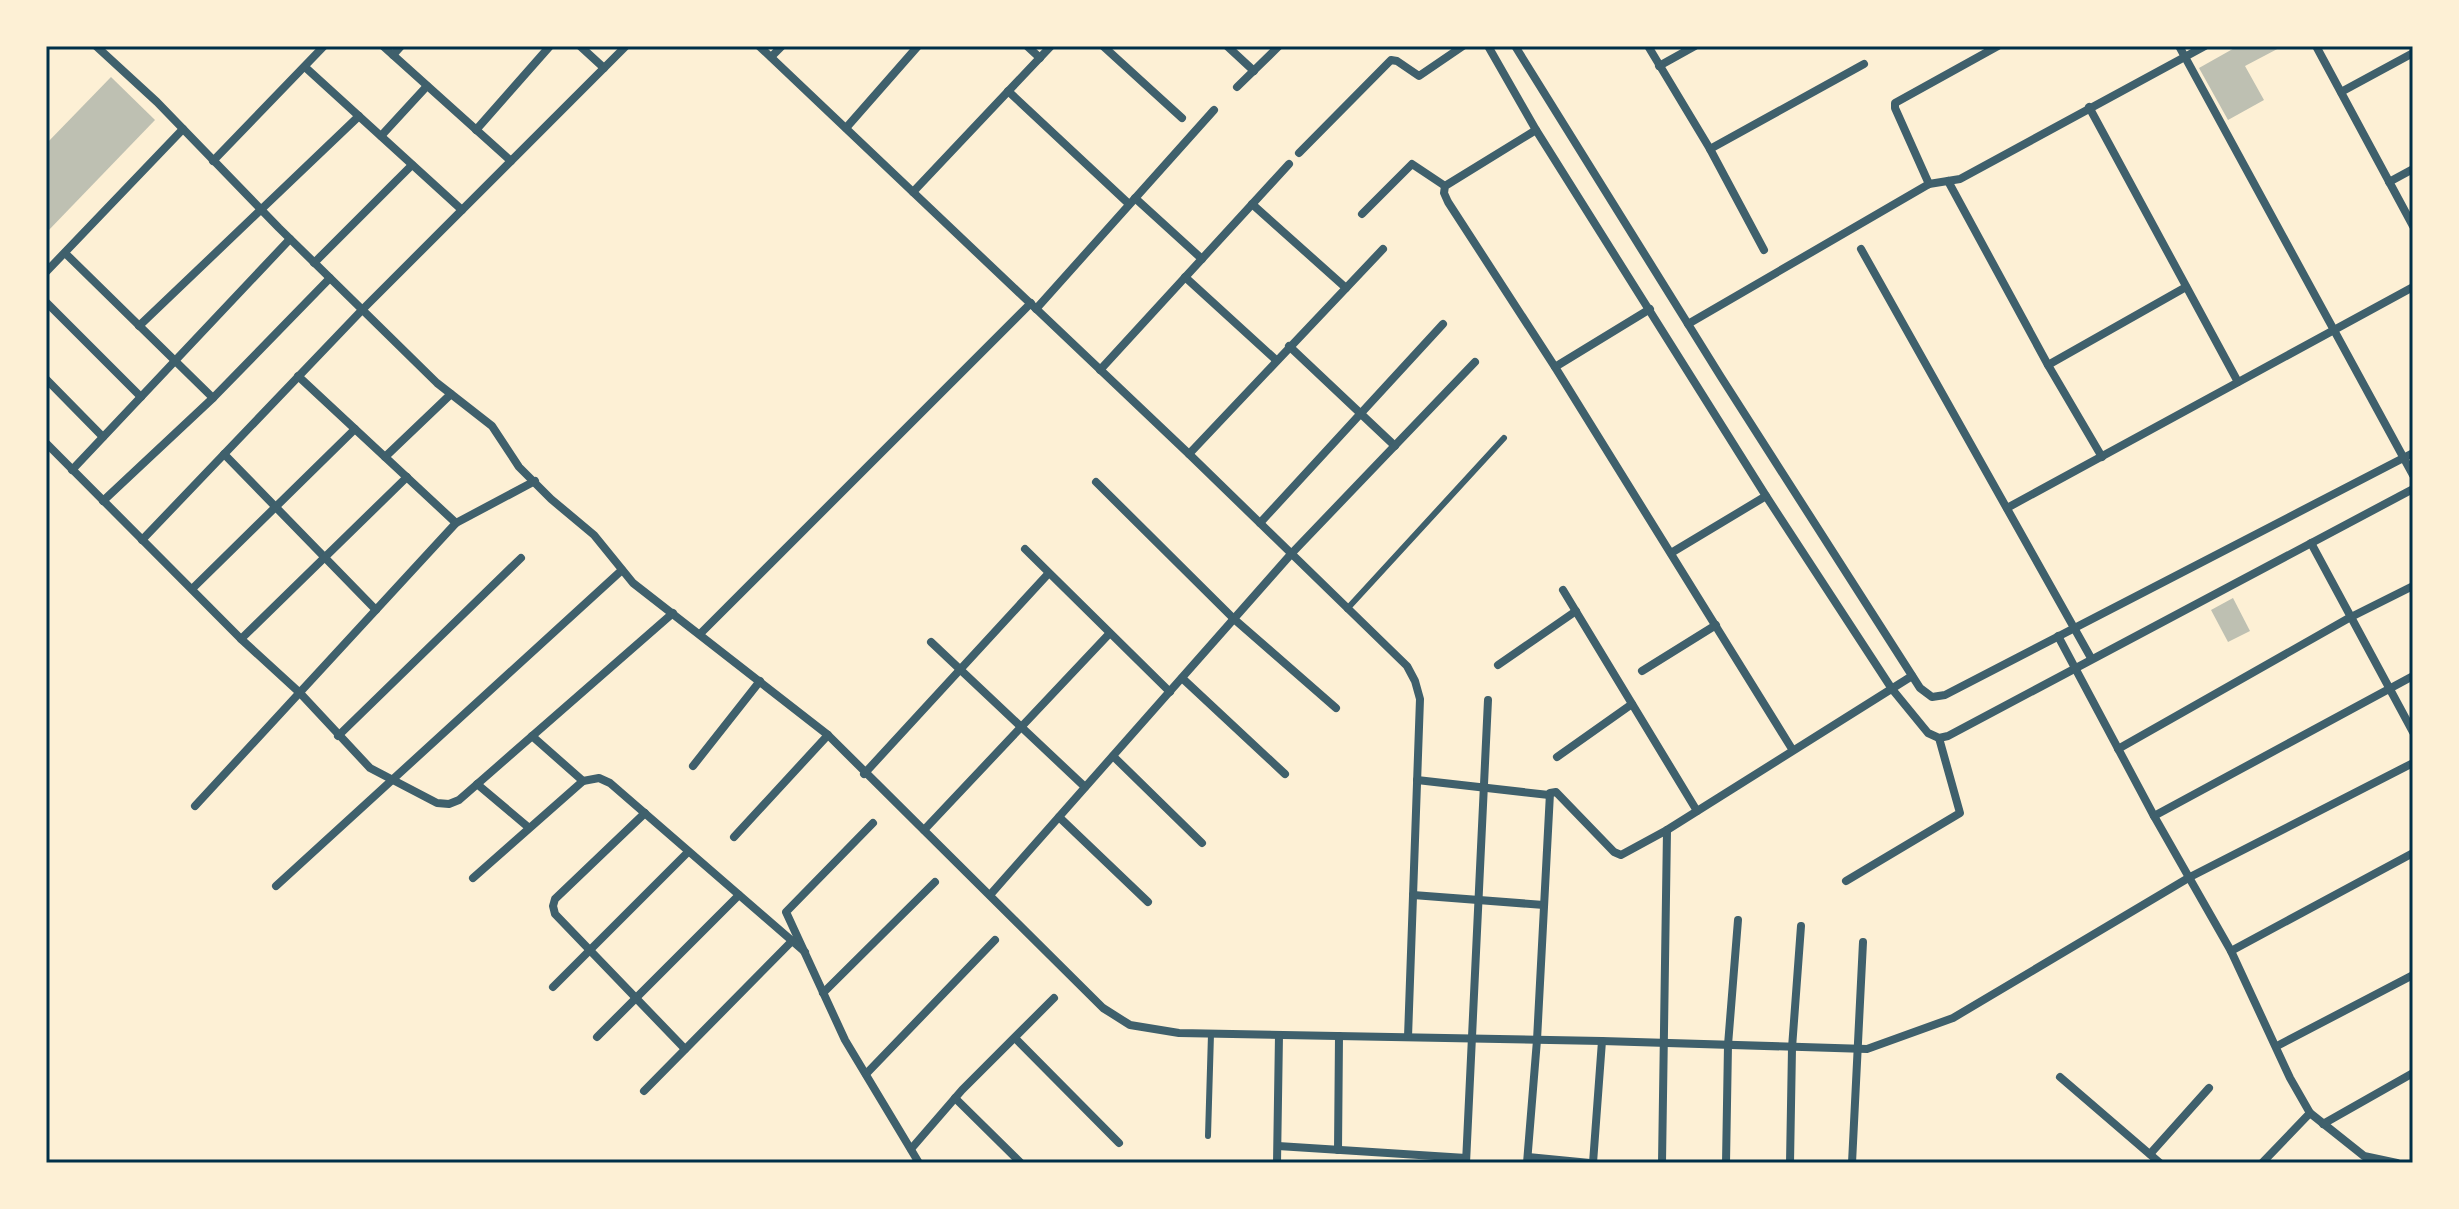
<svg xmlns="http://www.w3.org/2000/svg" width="2459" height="1209" viewBox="0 0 2459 1209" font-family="Mulish,sans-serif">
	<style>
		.building { fill: #bec0b2 }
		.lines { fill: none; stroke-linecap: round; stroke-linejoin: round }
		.service { stroke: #3f606c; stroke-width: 6 }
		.minor { stroke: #3f606c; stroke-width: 8 }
		.neatline { fill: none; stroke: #003049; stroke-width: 3 }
	</style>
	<rect width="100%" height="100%" fill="#fdf0d5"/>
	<!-- building -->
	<g class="building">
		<path d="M 2238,46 L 2283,46 L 2245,66 L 2264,100 L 2228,120 L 2199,68 Z"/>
		<path d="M 111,77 L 155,120 L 46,233 L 46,144 Z"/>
		<path d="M 2233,598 L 2250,631 L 2228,642 L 2211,610 Z"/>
	</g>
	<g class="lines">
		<!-- service -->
		<g class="service">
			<path d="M 1347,609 L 1504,438"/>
			<path d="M 1208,1136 L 1211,1034"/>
		</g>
		<!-- minor -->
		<g class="minor">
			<path d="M 96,46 L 157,102 L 279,228 L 437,383 L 492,426 L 519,467 L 551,499 L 594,535 L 633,583 L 828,735 L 1103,1008 L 1130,1025 L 1179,1033 L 1602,1041 L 1867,1049 L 1953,1018 L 2190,877 L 2413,763"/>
			<path d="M 383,46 L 511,161"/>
			<path d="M 580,46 L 604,68"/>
			<path d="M 759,46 L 1189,454 L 1407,666 L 1415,681 L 1420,699 L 1408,1037"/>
			<path d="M 1027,46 L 1040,58"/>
			<path d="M 1103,46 L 1182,118"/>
			<path d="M 1227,46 L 1254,71"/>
			<path d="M 1488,46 L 1536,130 L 1766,496 L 1892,689 L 1928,733 L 1939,738 L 1948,736 L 2413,489"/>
			<path d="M 1515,46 L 1721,377 L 1920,688 L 1932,697 L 1945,695 L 2413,453"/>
			<path d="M 1648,46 L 1710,149 L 1764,250"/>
			<path d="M 2179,46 L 2413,475"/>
			<path d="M 2316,46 L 2413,226"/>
			<path d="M 393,55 L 401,46"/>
			<path d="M 771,57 L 782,46"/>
			<path d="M 1659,66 L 1695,46"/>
			<path d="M 305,67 L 462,210"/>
			<path d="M 1237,87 L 1279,46"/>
			<path d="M 1008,91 L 1129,204"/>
			<path d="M 2341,92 L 2413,53"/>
			<path d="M 2089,107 L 2238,382"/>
			<path d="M 846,128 L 918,46"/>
			<path d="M 476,130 L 550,46"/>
			<path d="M 1536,130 L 1445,186 L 1444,193 L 1448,202 L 1555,367 L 1792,749"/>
			<path d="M 381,136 L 427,86"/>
			<path d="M 1710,149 L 1864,64"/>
			<path d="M 1299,153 L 1391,60 L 1397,61 L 1419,76 L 1463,46"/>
			<path d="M 213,161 L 324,46"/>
			<path d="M 1948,181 L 2048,365 L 2102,457"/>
			<path d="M 2389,182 L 2413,169"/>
			<path d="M 1929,184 L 1895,108 L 1895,103 L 1998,46"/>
			<path d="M 913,192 L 1051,46"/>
			<path d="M 1135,198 L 1202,259"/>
			<path d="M 1252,204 L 1346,288"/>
			<path d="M 1362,214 L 1412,164 L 1445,186"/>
			<path d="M 1861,249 L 2091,658"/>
			<path d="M 65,253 L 213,398"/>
			<path d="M 314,263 L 412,165"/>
			<path d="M 46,272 L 183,129"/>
			<path d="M 1185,277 L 1276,360"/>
			<path d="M 46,302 L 141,397"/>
			<path d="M 1036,309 L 1214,110"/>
			<path d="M 1688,324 L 1929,184 L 1960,179 L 2205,46"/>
			<path d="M 139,326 L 359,116"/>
			<path d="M 1289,346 L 1395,446"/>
			<path d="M 2048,365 L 2186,287"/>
			<path d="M 1555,367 L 1650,309"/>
			<path d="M 1100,370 L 1289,164"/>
			<path d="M 298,376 L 456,523"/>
			<path d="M 46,379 L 103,437"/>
			<path d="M 46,443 L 241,639 L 300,693 L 370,768 L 437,803 L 449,804 L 459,800 L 673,613"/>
			<path d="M 224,454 L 376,610"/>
			<path d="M 1189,454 L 1383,249"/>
			<path d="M 385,457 L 451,394"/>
			<path d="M 72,470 L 290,239"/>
			<path d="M 1096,482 L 1234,619 L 1336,708"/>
			<path d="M 103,501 L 213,398 L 330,278"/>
			<path d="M 2007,508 L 2413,287"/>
			<path d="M 1260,523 L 1443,324"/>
			<path d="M 142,540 L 362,310 L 626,46"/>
			<path d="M 2311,543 L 2413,732"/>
			<path d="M 1025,549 L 1170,692"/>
			<path d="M 1671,553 L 1766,496"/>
			<path d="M 192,589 L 355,429"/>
			<path d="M 1563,590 L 1697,811"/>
			<path d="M 700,634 L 1031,303"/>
			<path d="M 2058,636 L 2154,816 L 2231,951 L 2290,1078 L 2310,1113 L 2364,1156 L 2397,1163"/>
			<path d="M 241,639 L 407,477"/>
			<path d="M 931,642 L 1085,787"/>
			<path d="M 1498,665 L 1576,611"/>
			<path d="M 1642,671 L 1716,625"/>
			<path d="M 1182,678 L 1285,774"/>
			<path d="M 338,736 L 521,558"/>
			<path d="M 532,736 L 583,781"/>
			<path d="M 2118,749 L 2349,618 L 2413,586"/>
			<path d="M 1113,756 L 1202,843"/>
			<path d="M 1557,757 L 1632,704"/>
			<path d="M 693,766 L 760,681"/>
			<path d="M 864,774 L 1048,574"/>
			<path d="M 1417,780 L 1549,795"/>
			<path d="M 477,784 L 528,827"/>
			<path d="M 195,806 L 456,523 L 535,481"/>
			<path d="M 645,813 L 555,899 L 553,906 L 555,914 L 685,1049"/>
			<path d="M 2154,816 L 2413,676"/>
			<path d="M 1059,817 L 1148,902"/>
			<path d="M 873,823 L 786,912 L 845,1040 L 919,1163"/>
			<path d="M 924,830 L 1109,634"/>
			<path d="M 734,837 L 828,735"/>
			<path d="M 473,878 L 583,781 L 599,778 L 610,783 L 805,952"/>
			<path d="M 1846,881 L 1960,813 L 1939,738"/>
			<path d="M 276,886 L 622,570"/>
			<path d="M 990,895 L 1292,553 L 1475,362"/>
			<path d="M 1413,895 L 1544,905"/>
			<path d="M 2231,951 L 2413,853"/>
			<path d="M 553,987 L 688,852"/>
			<path d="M 823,993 L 935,882"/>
			<path d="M 597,1037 L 739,895"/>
			<path d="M 1015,1038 L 1119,1143"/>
			<path d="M 2277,1046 L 2413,975"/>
			<path d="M 866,1074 L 995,940"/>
			<path d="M 2060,1077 L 2160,1163"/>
			<path d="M 644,1091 L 792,941"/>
			<path d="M 955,1098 L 1021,1163"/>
			<path d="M 2323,1124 L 2413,1073"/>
			<path d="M 1278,1146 L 1466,1158"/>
			<path d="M 911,1149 L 962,1090 L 1054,998"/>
			<path d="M 1338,1150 L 1339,1036"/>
			<path d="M 2150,1154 L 2209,1088"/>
			<path d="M 1528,1157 L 1590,1163"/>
			<path d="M 1277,1163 L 1279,1035"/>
			<path d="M 1466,1163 L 1488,700"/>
			<path d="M 1527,1163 L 1537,1040 L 1550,793 L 1556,792 L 1614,852 L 1621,855 L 1667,830 L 1912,676"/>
			<path d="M 1593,1163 L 1602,1041"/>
			<path d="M 1662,1163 L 1667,830"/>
			<path d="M 1726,1163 L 1728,1045 L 1738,920"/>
			<path d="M 1790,1163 L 1792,1048 L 1801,926"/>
			<path d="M 1852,1163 L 1863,942"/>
			<path d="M 2262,1163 L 2310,1113"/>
		</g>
	</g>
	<!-- border -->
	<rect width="2459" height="1209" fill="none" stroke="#fdf0d5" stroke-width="96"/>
	<rect x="48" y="48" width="2363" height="1113" class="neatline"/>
</svg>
